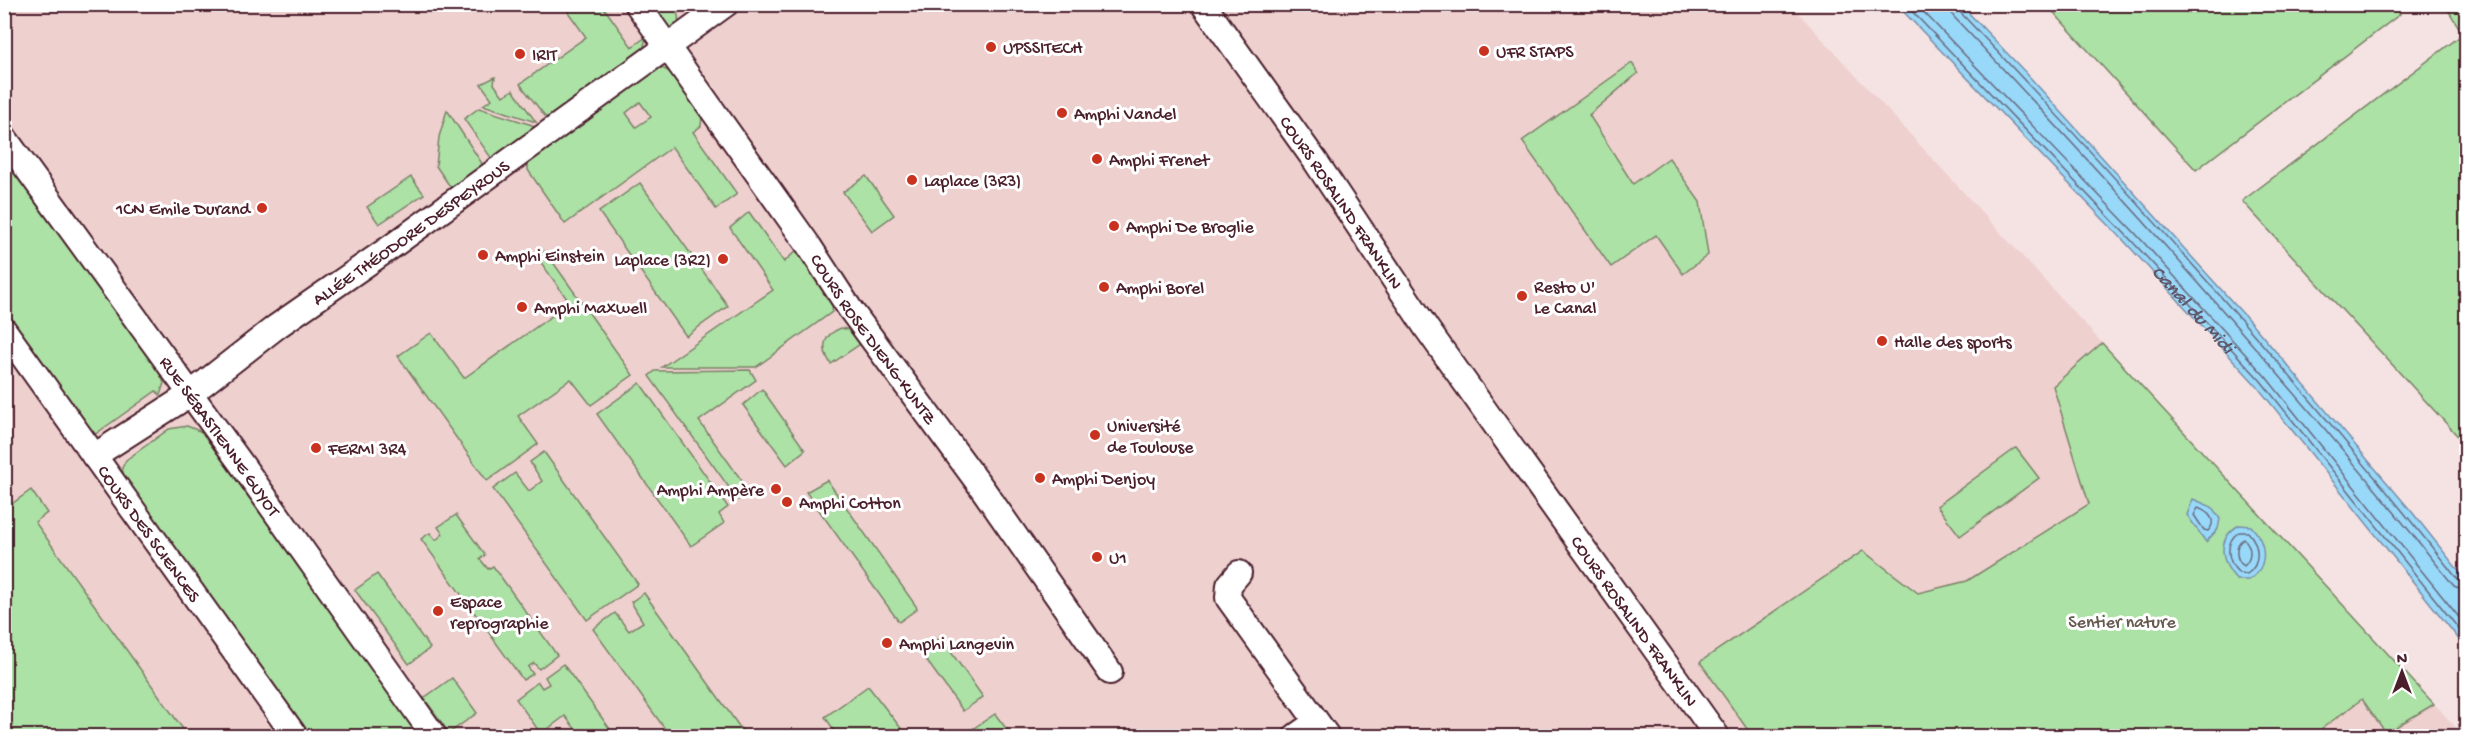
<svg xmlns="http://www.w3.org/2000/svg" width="2471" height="741" viewBox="0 0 2471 741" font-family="'Gochi Hand',sans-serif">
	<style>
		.built { fill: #eed0cf }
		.green { fill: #ace2a5; stroke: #7b8068; stroke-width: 1.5; fill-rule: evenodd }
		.water { fill: #98d8f9; stroke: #798ea7; stroke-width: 1.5 }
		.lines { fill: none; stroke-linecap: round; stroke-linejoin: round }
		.shore { stroke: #69697d; stroke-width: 1.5 }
		.minor-casing { stroke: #4a1f2b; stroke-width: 28 }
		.minor { stroke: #fff; stroke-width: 24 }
		.poi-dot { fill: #c8321e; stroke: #fff; stroke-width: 2 }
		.labels { text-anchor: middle; stroke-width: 6; stroke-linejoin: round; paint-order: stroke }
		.poi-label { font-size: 18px; fill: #4a1f2b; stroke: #fff; text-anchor: start }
		.street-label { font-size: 18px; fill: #4a1f2b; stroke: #fff }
		.park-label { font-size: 18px; fill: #675a50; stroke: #fff }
		.water-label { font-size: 20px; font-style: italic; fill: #615669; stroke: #fff }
	</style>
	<rect width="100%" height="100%" fill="#f5e3e3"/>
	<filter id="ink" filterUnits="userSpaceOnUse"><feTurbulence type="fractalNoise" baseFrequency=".0167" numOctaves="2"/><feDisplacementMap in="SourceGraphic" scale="12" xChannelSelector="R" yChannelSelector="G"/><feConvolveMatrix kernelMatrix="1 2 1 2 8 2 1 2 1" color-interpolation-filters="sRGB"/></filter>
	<g filter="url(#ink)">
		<!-- built -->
		<path class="built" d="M 4,5 L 1791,5 L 2464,736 L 5,736 Z"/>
		<!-- green -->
		<g class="green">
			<path d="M 2393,4 L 2400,14 L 2196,170 L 2047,5 Z"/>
			<path d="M 563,5 L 602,5 L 632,47 L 646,37 L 642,54 L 548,120 L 520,84 L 586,37 Z"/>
			<path d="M 643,5 L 671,5 L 678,15 L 679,25 L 671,33 Z"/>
			<path d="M 2445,5 L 2466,5 L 2466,445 L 2242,201 L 2463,34 Z"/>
			<path d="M 1632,63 L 1638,73 L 1589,115 L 1633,184 L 1669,158 L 1700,202 L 1708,255 L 1683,274 L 1656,235 L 1611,267 L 1522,141 Z"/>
			<path d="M 662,68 L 670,72 L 702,116 L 701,126 L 693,132 L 737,194 L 716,209 L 672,147 L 565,224 L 528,170 L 528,160 L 652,69 ZM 640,102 L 651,117 L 636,127 L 626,113 Z"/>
			<path d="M 495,77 L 494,84 L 503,96 L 513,90 L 536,122 L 483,105 L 492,99 L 481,84 Z"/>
			<path d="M 479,108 L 532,125 L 536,131 L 494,162 L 464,119 Z"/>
			<path d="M 447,110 L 485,168 L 453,191 L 436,166 L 439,137 Z"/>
			<path d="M 4,156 L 157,368 L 164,383 L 160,395 L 156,391 L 94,435 L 5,309 Z"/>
			<path d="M 866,176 L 894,215 L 872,231 L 843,192 Z"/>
			<path d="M 411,177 L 424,194 L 379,224 L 367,207 Z"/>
			<path d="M 640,183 L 728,306 L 686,336 L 599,212 Z"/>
			<path d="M 749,212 L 784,262 L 797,250 L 830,296 L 833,302 L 832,312 L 756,367 L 662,367 L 773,290 L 730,228 Z"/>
			<path d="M 545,251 L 633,375 L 591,405 L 571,379 L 518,416 L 538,444 L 487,481 L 398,356 L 431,333 L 464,378 L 570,303 L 537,257 Z"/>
			<path d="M 841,328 L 854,331 L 863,342 L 831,364 C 820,348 823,335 841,328 Z"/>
			<path d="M 2102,343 L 2434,704 L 2386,733 L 2362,699 L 2321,729 L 2314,736 L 1752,736 L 1700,662 L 1863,551 L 1918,593 L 1967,581 L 2089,504 L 2053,386 Z"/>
			<path d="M 750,370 L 756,380 L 699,421 L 750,492 L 738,500 L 649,376 L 655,371 Z"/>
			<path d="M 640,383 L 728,507 L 719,514 L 724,523 L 691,546 L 597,414 Z"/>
			<path d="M 762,389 L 805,450 L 787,465 L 743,405 Z"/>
			<path d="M 187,426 L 202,432 L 420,736 L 311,736 L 124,477 L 122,468 L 126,460 L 169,429 Z"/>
			<path d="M 2016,448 L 2039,478 L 1960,536 L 1937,506 Z"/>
			<path d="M 544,452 L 638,584 L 587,620 L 493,489 L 515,473 L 529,491 L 542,481 L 530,462 Z"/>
			<path d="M 827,480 L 916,606 L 917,609 L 899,622 L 806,492 Z"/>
			<path d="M 31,490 L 47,513 L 35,522 L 188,736 L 5,736 L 5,509 Z"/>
			<path d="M 456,515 L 485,555 L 480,559 L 488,569 L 493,566 L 557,655 L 539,669 L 534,663 L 528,667 L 533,674 L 523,680 L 421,539 L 430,533 L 436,540 L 443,534 L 438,527 Z"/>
			<path d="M 377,574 L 430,648 L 409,664 L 355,590 Z"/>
			<path d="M 644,593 L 746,736 L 670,736 L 593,629 L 615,613 L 629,631 L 643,622 L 631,602 Z"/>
			<path d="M 941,638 L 983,697 L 963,711 L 919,650 Z"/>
			<path d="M 563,664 L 615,736 L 581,736 L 565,716 L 541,734 L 516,699 L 538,682 L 542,688 L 549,684 L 545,677 Z"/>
			<path d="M 452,678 L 477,713 L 449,733 L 424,698 Z"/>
			<path d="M 868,686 L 907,736 L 838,736 L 825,717 Z"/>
			<path d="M 995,714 L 1012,736 L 962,736 Z"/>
		</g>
		<!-- water -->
		<g class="water">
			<path d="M 1897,5 L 1961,5 L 2027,74 L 2254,326 L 2412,512 L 2466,580 L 2466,648 L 2256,385 L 2125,242 Z"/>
			<path d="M 2193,499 L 2212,507 L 2220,519 L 2218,529 L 2206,542 L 2187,515 Z"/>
			<path d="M 2239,525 L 2251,526 C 2266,542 2270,566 2249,580 L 2237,580 C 2220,562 2216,539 2239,525 Z"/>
		</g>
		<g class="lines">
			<!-- shore -->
			<g class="shore">
				<path id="s1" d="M 1905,4 L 2129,238 L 2261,381 L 2466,638"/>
				<path d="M 1916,4 L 2135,233 L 2266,377 L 2466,626"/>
				<path d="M 1949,4 L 1953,16 C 2127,199 2296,388 2454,586 L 2466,591"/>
				<path d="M 1957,4 L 1959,11 C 2133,194 2302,383 2459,581 L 2466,583"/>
				<path d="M 2198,508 C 2209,512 2218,521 2208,531 L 2204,530 L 2194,515 Z"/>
				<path d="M 2239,532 L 2248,532 C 2259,544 2262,564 2247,574 L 2239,573 C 2227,562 2224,542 2239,532 Z"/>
				<path d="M 2244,539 C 2252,546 2252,559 2244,566 C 2235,560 2234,544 2244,539 Z"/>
			</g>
			<!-- minor casing -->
			<g class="minor-casing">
				<g id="minor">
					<path id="s2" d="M 637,4 L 809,246 L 850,309 L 982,488 L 1110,672"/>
					<path id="s3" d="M 1203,4 L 1316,162 L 1427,329 L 1717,736"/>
					<path id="s4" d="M 4,137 L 240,462 L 434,736"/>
					<path id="s5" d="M 4,330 L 295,736"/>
					<path id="s6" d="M 94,456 L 189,395 L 276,327 L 391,247 L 726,4"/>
					<path d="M 1239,573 L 1229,585 L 1228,598 L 1327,736"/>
					<path d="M 1296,736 L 1316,722"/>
				</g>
			</g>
			<!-- minor -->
			<use href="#minor" class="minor"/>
		</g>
	</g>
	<!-- markers -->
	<g class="poi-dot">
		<circle cx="991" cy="47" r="6"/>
		<circle cx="1484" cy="51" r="6"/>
		<circle cx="520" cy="54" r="6"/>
		<circle cx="1062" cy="113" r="6"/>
		<circle cx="1097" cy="159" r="6"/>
		<circle cx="912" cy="180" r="6"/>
		<circle cx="262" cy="208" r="6"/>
		<circle cx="1114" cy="226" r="6"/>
		<circle cx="483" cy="255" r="6"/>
		<circle cx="723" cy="259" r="6"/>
		<circle cx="1104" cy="287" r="6"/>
		<circle cx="1522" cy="296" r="6"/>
		<circle cx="522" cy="307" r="6"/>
		<circle cx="1882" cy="341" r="6"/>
		<circle cx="1095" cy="435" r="6"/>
		<circle cx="316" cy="448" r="6"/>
		<circle cx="1040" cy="478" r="6"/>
		<circle cx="776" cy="489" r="6"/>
		<circle cx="787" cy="502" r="6"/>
		<circle cx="1097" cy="557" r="6"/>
		<circle cx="438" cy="611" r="6"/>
		<circle cx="887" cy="643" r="6"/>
	</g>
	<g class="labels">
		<!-- poi labels -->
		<g class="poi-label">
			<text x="1003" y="53">UPSSITECH</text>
			<text x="1496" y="57">UFR STAPS</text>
			<text x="532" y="60">IRIT</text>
			<text x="1074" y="119">Amphi Vandel</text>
			<text x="1109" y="165">Amphi Frenet</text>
			<text x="924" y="186">Laplace (3R3)</text>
			<text x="250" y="214" text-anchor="end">1CN Emile Durand</text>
			<text x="1126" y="232">Amphi De Broglie</text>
			<text x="495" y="261">Amphi Einstein</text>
			<text x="711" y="265" text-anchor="end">Laplace (3R2)</text>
			<text x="1534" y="292">Resto U'<tspan x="1534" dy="21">Le Canal</tspan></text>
			<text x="1116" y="293">Amphi Borel</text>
			<text x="534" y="313">Amphi Maxwell</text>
			<text x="1894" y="347">Halle des sports</text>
			<text x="1107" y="431">Université<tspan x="1107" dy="21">de Toulouse</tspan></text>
			<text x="328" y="454">FERMI 3R4</text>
			<text x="1052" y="484">Amphi Denjoy</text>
			<text x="764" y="495" text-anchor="end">Amphi Ampère</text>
			<text x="799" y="508">Amphi Cotton</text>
			<text x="1109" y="563">U1</text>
			<text x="450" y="607">Espace<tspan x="450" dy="21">reprographie</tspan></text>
			<text x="899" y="649">Amphi Langevin</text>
		</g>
		<!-- street labels -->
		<g class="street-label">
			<text dy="6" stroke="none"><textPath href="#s3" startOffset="242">COURS ROSALIND FRANKLIN</textPath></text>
			<text dy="6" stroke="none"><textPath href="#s6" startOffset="388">ALLÉE THÉODORE DESPEYROUS</textPath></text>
			<text dy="6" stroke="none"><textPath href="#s2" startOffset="410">COURS ROSE DIENG-KUNTZ</textPath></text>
			<text dy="6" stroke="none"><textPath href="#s4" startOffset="369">RUE SÉBASTIENNE GUYOT</textPath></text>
			<text dy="6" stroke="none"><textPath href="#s5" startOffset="250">COURS DES SCIENCES</textPath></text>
			<text dy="6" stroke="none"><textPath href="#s3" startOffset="753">COURS ROSALIND FRANKLIN</textPath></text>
		</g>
		<!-- park labels -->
		<g class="park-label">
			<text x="2122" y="627">Sentier nature</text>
		</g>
		<!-- water labels -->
		<g class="water-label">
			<text dy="7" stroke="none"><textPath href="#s1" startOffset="420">Canal du Midi</textPath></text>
		</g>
	</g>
	<!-- margin -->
	<rect width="2471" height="741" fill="none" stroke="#fff" stroke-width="24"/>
	<rect x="12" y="12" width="2447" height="717" fill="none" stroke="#4a1f2b" stroke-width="2" filter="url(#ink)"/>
	<!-- north arrow -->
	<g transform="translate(2402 672)" stroke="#ffffff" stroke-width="4.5" paint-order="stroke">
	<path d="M0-4.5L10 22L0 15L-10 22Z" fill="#4a1f2b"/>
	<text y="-9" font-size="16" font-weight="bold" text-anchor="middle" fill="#4a1f2b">N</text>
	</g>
</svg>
